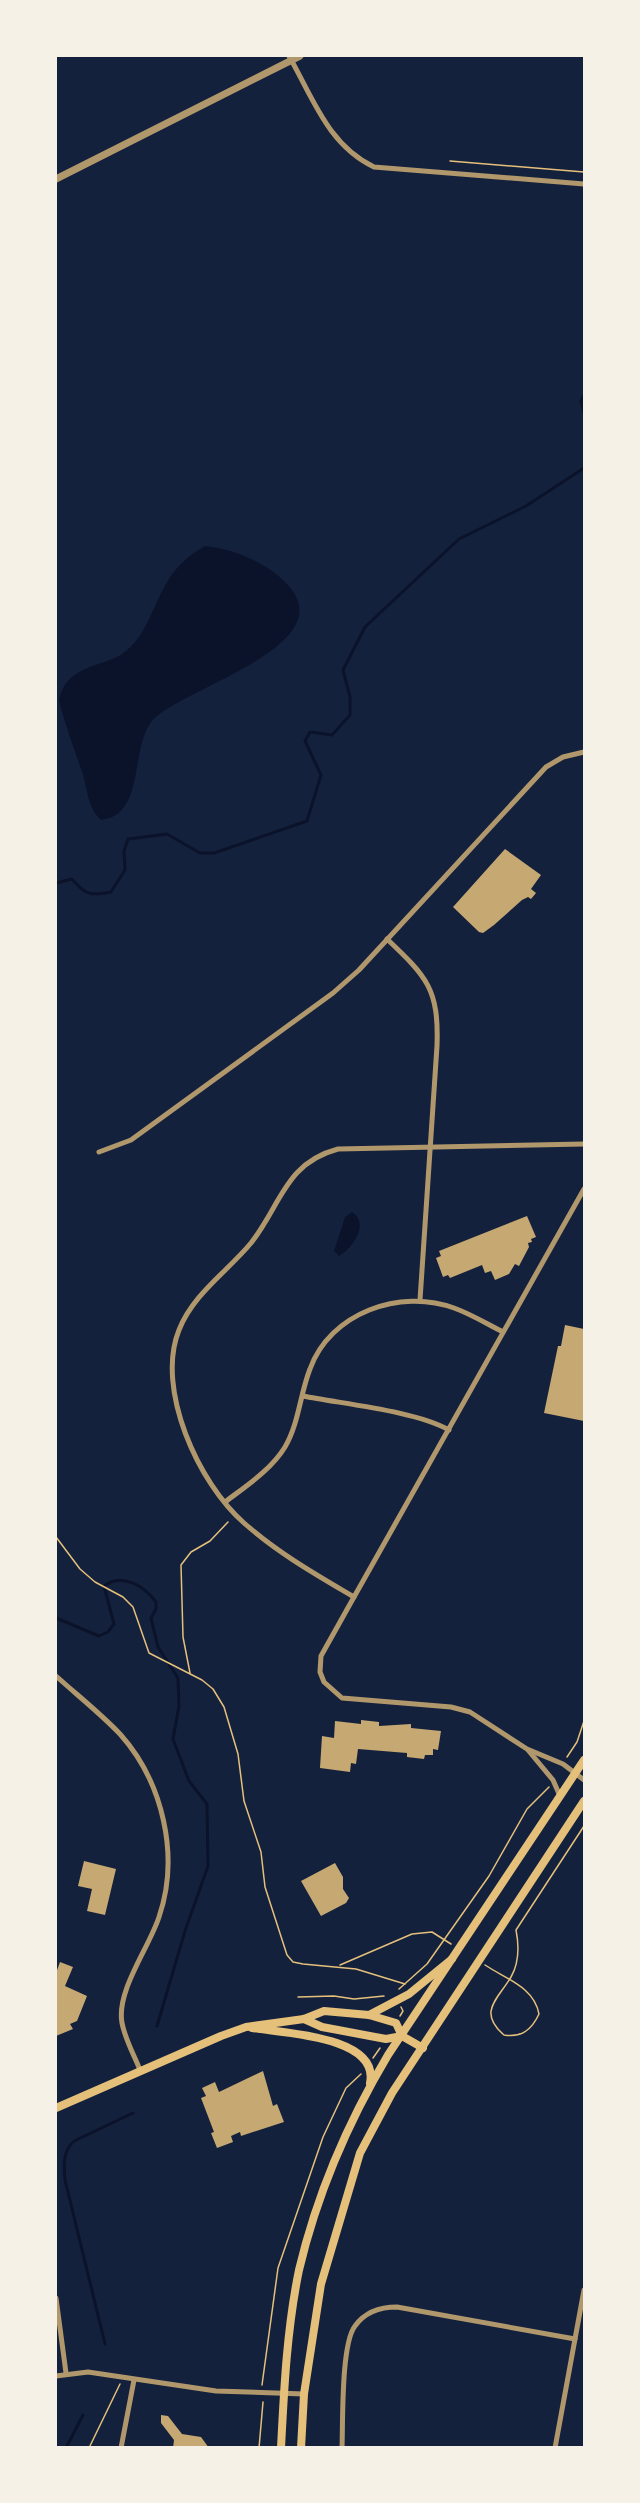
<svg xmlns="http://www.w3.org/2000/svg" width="640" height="2503" viewBox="0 0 640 2503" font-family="'PT Sans',sans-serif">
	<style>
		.water { fill: #0b132b }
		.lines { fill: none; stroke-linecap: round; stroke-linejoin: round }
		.stream { stroke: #0b132b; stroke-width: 3 }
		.building { fill: #c6a872 }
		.path { stroke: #e5c07b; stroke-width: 1.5 }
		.minor { stroke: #b1986c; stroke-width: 5 }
		.tertiary { stroke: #b1986c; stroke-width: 7 }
		.secondary { stroke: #e5c07b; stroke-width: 8 }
	</style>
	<rect width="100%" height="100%" fill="#14213d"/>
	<!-- water -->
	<g class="water">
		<path d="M 205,546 C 232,548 267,563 286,583 C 348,646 177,689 151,722 C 130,751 145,815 101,820 C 86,806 88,787 81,769 C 73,746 65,724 59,701 C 65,665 100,668 122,654 C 146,638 152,607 166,584 C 175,567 189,555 205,546 Z"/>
		<path d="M 352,1212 C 370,1223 353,1248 339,1256 L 334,1251 L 345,1217 Z"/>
	</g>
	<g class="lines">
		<!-- stream -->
		<g class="stream">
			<path d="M 584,395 L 581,401 L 584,413"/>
			<path d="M 56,883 L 72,879 C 85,895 91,896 111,892 L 125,870 L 124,851 L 128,839 L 167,834 L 200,853 L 214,853 L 307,821 L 321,775 L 305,741 L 310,732 L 332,735 L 350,715 L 350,697 L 343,670 L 365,627 L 459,539 L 526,506 L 584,468"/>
			<path d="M 56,1618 L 99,1636 L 108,1632 L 114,1624 L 104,1586 C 123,1572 145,1587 156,1602 L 156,1609 L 151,1618 L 158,1647 L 178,1678 L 179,1706 L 173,1739 L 189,1781 L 207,1804 L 208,1866 L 185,1931 L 157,2026"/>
			<path d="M 105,2344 L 65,2180 C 64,2166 62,2152 74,2141 L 133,2113"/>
			<path d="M 66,2448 L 83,2415"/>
		</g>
	</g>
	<!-- building -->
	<g class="building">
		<path d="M 505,849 L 541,875 L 531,889 L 536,893 L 531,899 L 528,897 L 522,900 L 494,925 L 483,933 L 479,932 L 453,907 Z"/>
		<path d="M 527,1216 L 536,1237 L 531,1239 L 532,1242 L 528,1243 L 529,1247 L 519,1266 L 515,1264 L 509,1274 L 495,1280 L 491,1271 L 485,1273 L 482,1265 L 450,1278 L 448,1275 L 443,1277 L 436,1258 L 441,1256 L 439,1251 Z"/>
		<path d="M 565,1325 L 584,1329 L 584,1421 L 544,1413 L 558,1346 L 561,1346 Z"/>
		<path d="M 361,1720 L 379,1722 L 379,1726 L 411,1724 L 411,1728 L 441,1731 L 438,1750 L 433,1749 L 433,1755 L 425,1755 L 424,1759 L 407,1757 L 407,1753 L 358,1749 L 356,1764 L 351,1763 L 350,1772 L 320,1768 L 322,1736 L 334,1738 L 335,1721 L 361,1724 Z"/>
		<path d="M 84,1861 L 116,1869 L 105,1915 L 87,1911 L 92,1889 L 78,1886 Z"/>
		<path d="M 335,1863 L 343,1877 L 343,1889 L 349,1898 L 346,1903 L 321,1916 L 301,1881 Z"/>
		<path d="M 60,1962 L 73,1967 L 65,1986 L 87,1996 L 77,2021 L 70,2024 L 73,2029 L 56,2036 L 56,1973 Z"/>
		<path d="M 263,2071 L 273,2106 L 277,2104 L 284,2122 L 241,2136 L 240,2132 L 231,2136 L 233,2142 L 217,2148 L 211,2133 L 214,2132 L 201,2098 L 206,2096 L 202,2088 L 215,2082 L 219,2092 Z"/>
		<path d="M 161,2415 L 168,2416 L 182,2434 L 201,2437 L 209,2448 L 173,2448 L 174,2440 L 161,2423 Z"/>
	</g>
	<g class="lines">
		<!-- path -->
		<g class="path">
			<path d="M 450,161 L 584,172"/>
			<path d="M 56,1537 L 80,1569 L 95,1582 L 123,1597 L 133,1607 L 149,1653 L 202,1680 L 213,1689 L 224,1707 L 238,1754 L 244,1801 L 261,1852 L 265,1887 L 287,1955 L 293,1962 L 303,1964 L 356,1969 L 405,1984"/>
			<path d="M 190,1673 L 183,1637 L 181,1565 L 191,1552 L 210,1541 L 228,1522"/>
			<path d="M 567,1757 L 577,1742 L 584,1721"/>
			<path d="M 340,1965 L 412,1934 L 432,1932 L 451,1944"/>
			<path d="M 485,1965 C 506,1979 534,1987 539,2014 C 532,2029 522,2038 504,2035 C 477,2012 498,1999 511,1977 C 519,1963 519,1945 516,1930 L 584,1826"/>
			<path d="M 399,1989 L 427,1964 L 489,1876 L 527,1809 L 549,1787"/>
			<path d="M 298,1997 L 334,1996 L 354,1999 L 384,1996"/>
			<path d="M 400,2016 L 403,2011 L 401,2007"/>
			<path d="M 373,2058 L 380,2048"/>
			<path d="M 262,2385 L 278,2268 L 323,2137 L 346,2088 L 361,2074"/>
			<path d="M 89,2448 L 120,2384"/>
			<path d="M 259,2448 L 263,2402"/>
		</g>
		<!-- minor -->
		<g class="minor">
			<path d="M 289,56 C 313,98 328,145 374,167 L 584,184"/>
			<path d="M 387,939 C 427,977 439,989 437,1046 L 420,1300"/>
			<path d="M 99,1152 L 131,1140 L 333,993 L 359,970 L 546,767 L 563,757 L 584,752"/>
			<path d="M 584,1189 L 354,1597 L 321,1656 L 320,1672 L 324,1682 L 342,1698 L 451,1707 L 470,1712 L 527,1749 L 563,1764 L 584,1780"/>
			<path d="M 303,1396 C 343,1404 416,1411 449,1430"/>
			<path d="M 225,1502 C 246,1486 271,1470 285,1447 C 299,1423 300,1394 310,1369 C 330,1313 400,1288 454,1308 C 471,1314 487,1324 503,1332"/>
			<path d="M 354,1597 C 315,1574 278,1553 244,1523 C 199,1484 155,1389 179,1330 C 193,1294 227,1272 251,1243 C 281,1205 285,1163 338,1149 L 584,1144"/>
			<path d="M 56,1676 C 77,1695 100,1713 120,1734 C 163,1782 180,1856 159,1917 C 149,1948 116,1991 122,2023 C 125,2039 134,2055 140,2070"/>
			<path d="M 528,1750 L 553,1780 L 560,1796"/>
			<path d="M 56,2298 L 66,2373"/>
			<path d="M 56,2376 L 88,2372 L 216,2391 L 304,2394"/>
			<path d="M 121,2448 L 134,2380"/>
			<path d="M 342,2448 C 343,2422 341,2344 355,2326 C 365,2312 381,2307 397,2307 L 575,2339"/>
			<path d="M 555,2448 L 584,2290"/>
		</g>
		<!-- tertiary -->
		<path class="tertiary" d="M 56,179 L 300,56"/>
		<!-- secondary -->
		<g class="secondary">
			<path d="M 369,2015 L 409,1994 L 452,1959"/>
			<path d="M 304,2019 L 322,2027 L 386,2039 L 402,2036"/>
			<path d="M 252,2028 C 282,2033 380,2036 370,2083"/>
			<path d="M 56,2108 L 221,2036 L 246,2027 L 304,2019 L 324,2011 L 369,2015 L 396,2023 L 402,2036 L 423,2048"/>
			<path d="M 281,2448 C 284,2389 287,2328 299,2270 C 317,2194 348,2122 388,2055 L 584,1760"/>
			<path d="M 301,2448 L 304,2394 L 321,2284 L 360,2153 L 392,2093 L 584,1801"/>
		</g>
	</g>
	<!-- border -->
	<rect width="640" height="2503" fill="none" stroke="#f6f1e7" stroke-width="114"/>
</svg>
